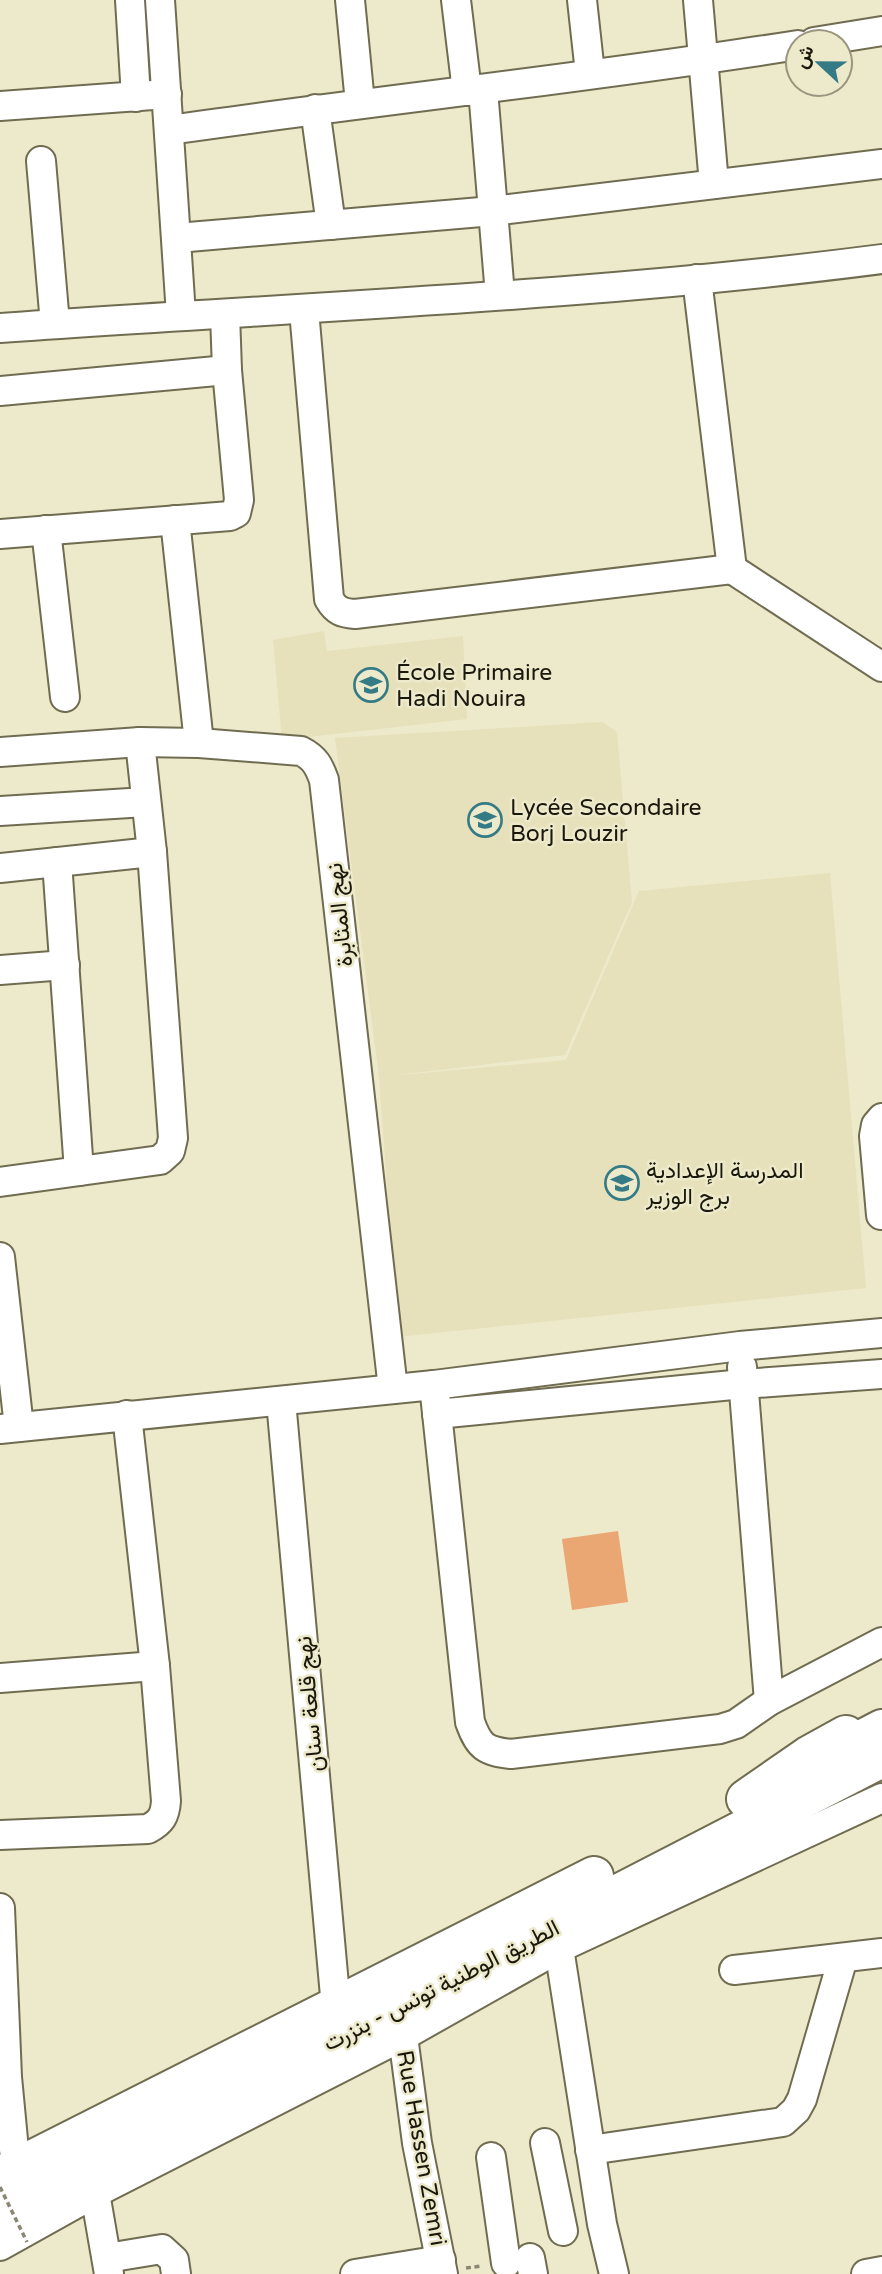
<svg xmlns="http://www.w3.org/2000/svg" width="882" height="2274" viewBox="0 0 882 2274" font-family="'Varela Round',Vazirmatn,sans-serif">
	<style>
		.built { fill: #e6e1bb }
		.green { fill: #eaa673 }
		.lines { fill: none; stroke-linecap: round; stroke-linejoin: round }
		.minor-casing { stroke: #706c51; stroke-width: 32 }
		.highway-casing { stroke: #706c51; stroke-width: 42 }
		.path { stroke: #8a8772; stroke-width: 3.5; stroke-dasharray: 5 3.5; stroke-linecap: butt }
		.minor { stroke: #fff; stroke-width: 28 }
		.highway { stroke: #fff; stroke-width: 38 }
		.path-bridge { stroke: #8a8772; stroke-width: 3.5; stroke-dasharray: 5 3.5; stroke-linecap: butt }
		.labels { text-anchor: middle; stroke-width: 5; stroke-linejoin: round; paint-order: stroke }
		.poi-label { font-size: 23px; fill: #1a180d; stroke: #ede9cb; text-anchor: start }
		.street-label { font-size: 23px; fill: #1a180d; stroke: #ede9cb }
	</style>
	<rect width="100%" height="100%" fill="#ede9cb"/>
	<!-- built -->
	<g class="built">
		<path d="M 324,631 L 327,651 L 463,636 L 467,719 L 282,740 L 273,640 Z"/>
		<path d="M 602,722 L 617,732 L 632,902 L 565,1055 L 390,1076 L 566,1060 L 639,891 L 830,873 L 866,1288 L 398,1337 L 379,1077 L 335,738 Z"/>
	</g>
	<!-- green -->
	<path class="green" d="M 618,1531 L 628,1602 L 572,1610 L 562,1539 Z"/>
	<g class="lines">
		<!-- minor casing -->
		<g class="minor-casing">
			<g id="minor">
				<path d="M 130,0 L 136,97"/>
				<path d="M 160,0 L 181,315"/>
				<path d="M 350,0 L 360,103"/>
				<path d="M 456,0 L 467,91"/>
				<path d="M 582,0 L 590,73"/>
				<path d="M 698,0 L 714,184"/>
				<path d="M 814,42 L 882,31"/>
				<path d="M 483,90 L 500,295"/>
				<path d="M 0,106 L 167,94"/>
				<path d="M 315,109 L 331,225"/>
				<path d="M 169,130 C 379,100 589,78 798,45"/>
				<path d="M 41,161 L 55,324"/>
				<path d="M 177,238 L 493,211 L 882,164"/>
				<path d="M 697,279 L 732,569 L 882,667"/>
				<path d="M 304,310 L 329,599 C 336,611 342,613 355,614 L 732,569"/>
				<path d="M 0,328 C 294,307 589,297 882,259"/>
				<path d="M 0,391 L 227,370"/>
				<path d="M 175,520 L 199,743"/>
				<path d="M 46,530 L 65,697"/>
				<path d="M 0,534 L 230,516 L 236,513 L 239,500 L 227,370 L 225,314"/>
				<path d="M 0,752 L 140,742 L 199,743 L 301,751 C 315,758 319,766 324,780 L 393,1389"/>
				<path d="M 0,811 L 146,802"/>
				<path d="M 57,862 L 79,1171"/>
				<path d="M 0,868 L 152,852"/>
				<path d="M 0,970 L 65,965"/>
				<path d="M 0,1182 L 160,1160 L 170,1151 L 173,1138 L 152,852 L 140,742"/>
				<path d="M 881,1215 L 874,1136 L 876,1125 L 882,1118"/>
				<path d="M 0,1257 L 19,1427"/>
				<path d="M 742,1367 L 769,1701"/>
				<path d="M 434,1385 L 470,1722 C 479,1747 485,1751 511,1754 L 720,1729 L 736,1724 L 769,1701 L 882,1642"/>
				<path d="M 281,1401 L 336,2007"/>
				<path d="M 437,1414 L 743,1384 L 882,1374"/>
				<path d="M 0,1429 L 434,1385 L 740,1346 L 882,1333"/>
				<path d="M 0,1678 L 155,1666"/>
				<path d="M 0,1835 L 148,1829 C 161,1822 165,1816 166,1801 L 155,1666 L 127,1415"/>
				<path d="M 0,1908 L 7,2077 L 14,2150"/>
				<path d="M 559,1948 L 602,2224 L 614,2274"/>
				<path d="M 734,1970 L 882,1953"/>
				<path d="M 403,2036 L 417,2143 L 443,2274"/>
				<path d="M 545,2143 L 563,2231"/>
				<path d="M 590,2150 L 783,2122 L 796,2110 L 802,2099 L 843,1958"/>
				<path d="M 491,2157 L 506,2263"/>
				<path d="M 95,2193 L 109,2274"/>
				<path d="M 0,2246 L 95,2193 L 403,2036 L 559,1948 L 882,1798"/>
				<path d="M 107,2258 L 162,2249 L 174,2260 L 176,2274"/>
				<path d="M 530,2258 L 533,2274"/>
				<path d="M 355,2274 L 441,2260"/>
				<path d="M 866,2274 L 882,2271"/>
			</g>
		</g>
		<!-- highway casing -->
		<g class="highway-casing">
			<g id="highway">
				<path d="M 828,1757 L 882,1729"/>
				<path d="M 746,1799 L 808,1756 L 846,1735"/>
				<path d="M 0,2176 L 594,1876"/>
				<path d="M 0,2212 L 882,1758"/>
			</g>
		</g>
		<!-- path -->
		<path class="path" d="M 466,2268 L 482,2266"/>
		<!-- minor -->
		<use href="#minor" class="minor"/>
		<!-- highway -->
		<use href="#highway" class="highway"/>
		<!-- path-bridge -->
		<path class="path-bridge" d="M 0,2187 L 27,2242"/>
	</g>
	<!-- icons -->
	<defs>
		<g id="school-ring" transform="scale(1.75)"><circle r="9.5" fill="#ede9cb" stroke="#347b86" stroke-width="1.5"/><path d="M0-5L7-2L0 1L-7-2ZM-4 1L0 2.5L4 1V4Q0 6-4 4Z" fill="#347b86"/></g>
	</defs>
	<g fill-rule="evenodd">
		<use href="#school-ring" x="371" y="685"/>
		<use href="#school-ring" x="485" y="820"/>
		<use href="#school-ring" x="622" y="1183"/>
	</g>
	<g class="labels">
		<!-- poi labels -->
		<g class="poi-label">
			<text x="396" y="680">École Primaire<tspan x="396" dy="26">Hadi Nouira</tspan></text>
			<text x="510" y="815">Lycée Secondaire<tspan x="510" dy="26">Borj Louzir</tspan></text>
			<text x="646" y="1178">المدرسة الإعدادية<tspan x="646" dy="26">برج الوزير</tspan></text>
		</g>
		<!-- street labels -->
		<g class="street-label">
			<text transform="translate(339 915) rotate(-96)" y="8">نهج المثابرة</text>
			<text transform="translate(309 1704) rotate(-95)" y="8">نهج قلعة سنان</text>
			<text transform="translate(441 1985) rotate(-27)" y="8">الطريق الوطنية تونس - بنزرت</text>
			<text transform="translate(422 2148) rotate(80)" y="8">Rue Hassen Zemri</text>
		</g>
	</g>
	<!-- north arrow -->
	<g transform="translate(819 63) rotate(292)"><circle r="33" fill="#ede9cb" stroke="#99957f" stroke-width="2"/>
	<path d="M0-5L12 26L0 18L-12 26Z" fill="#347b86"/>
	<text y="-10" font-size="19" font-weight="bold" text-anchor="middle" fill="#1a180d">ش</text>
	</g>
</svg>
